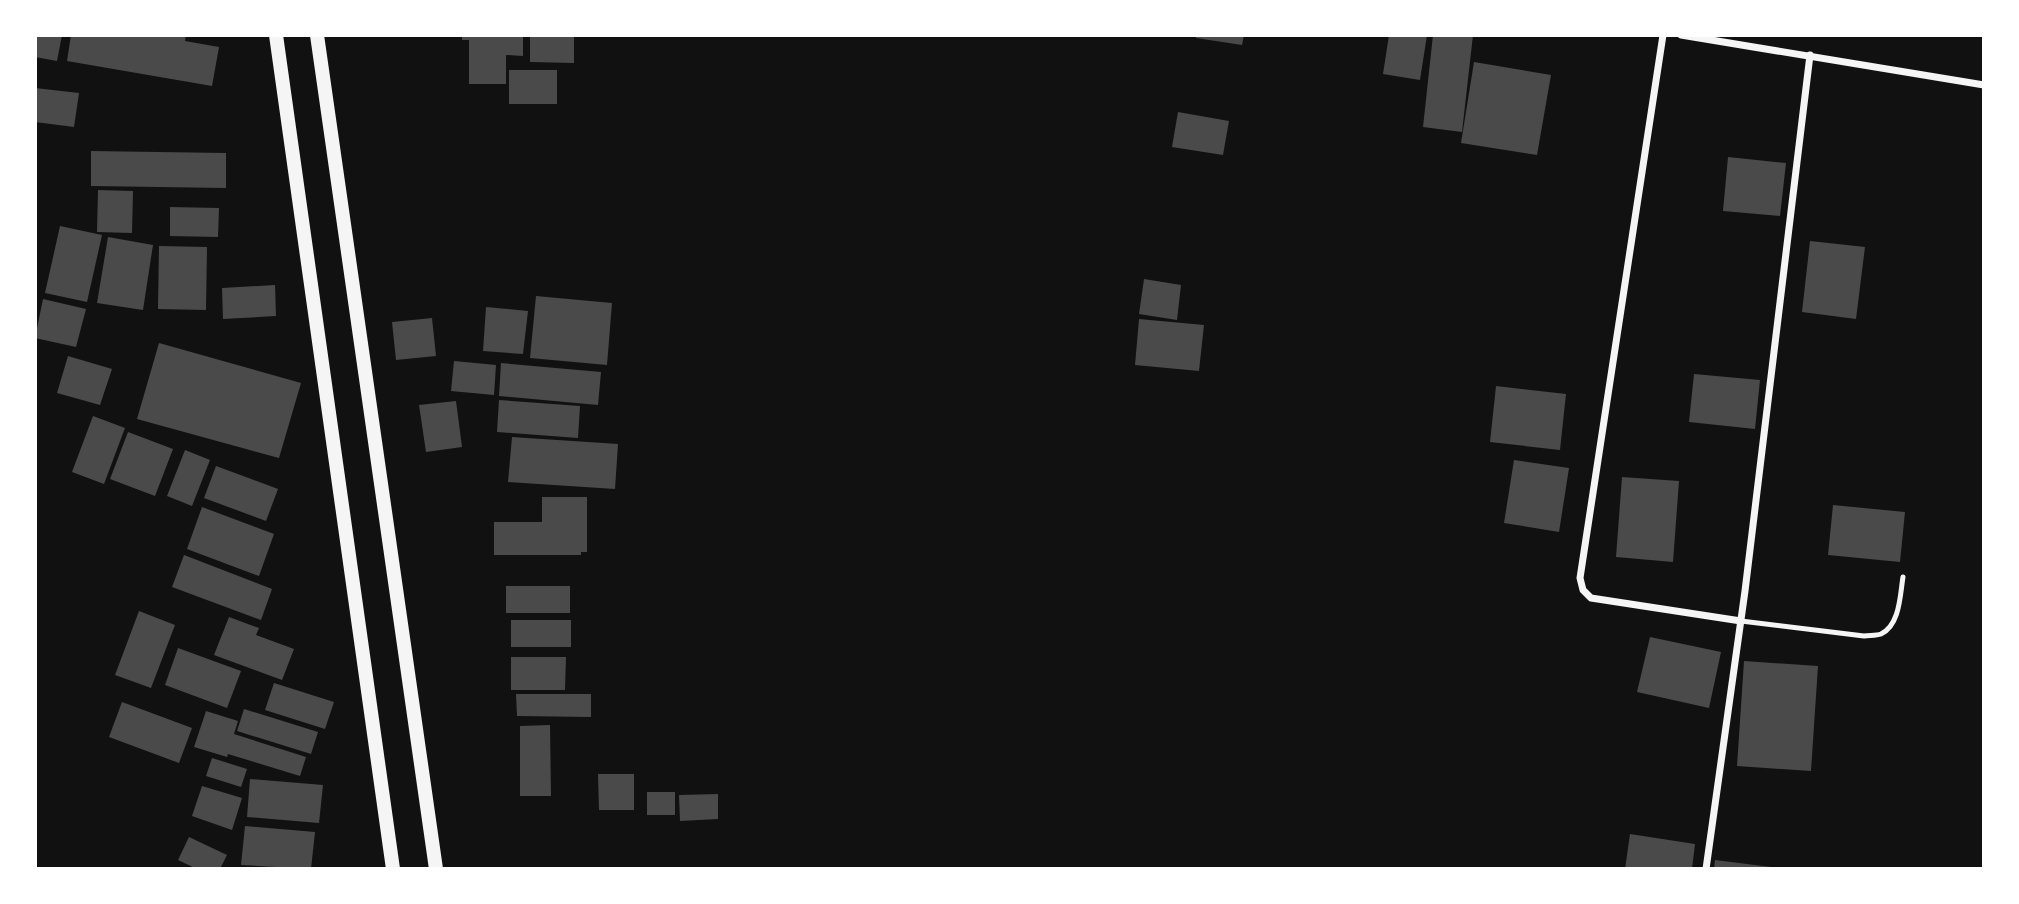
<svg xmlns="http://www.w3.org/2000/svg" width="2019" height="904" viewBox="0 0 2019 904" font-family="Rubik,sans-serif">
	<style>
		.building { fill: #4a4a4a }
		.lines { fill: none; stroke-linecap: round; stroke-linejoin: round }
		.service { stroke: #f5f5f5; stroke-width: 5 }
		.minor { stroke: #f5f5f5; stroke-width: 7 }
		.secondary { stroke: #f5f5f5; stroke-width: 14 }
	</style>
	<rect width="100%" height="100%" fill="#111"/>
	<!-- building -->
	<g class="building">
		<path d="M 35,35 L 62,35 L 57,61 L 35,57 Z"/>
		<path d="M 71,35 L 186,35 L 185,41 L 219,47 L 212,86 L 67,61 Z"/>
		<path d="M 462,35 L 523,35 L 523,56 L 506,55 L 506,84 L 469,84 L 469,40 L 462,40 Z"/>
		<path d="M 530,35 L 574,35 L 574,63 L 530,62 Z"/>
		<path d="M 1196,35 L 1244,35 L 1242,45 L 1196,38 Z"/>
		<path d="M 1389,35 L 1427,35 L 1420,80 L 1383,74 Z"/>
		<path d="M 1433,35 L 1473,35 L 1462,132 L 1423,127 Z"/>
		<path d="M 1474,62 L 1551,75 L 1537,155 L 1461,143 Z"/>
		<rect x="509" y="70" width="48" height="34"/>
		<path d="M 35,88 L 79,93 L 74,127 L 35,122 Z"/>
		<path d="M 1178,112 L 1229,121 L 1223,155 L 1172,147 Z"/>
		<path d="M 91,151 L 226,153 L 226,188 L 91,186 Z"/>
		<path d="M 1728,157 L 1786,163 L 1780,216 L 1723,211 Z"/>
		<path d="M 98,190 L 133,191 L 132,233 L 97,232 Z"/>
		<path d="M 170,207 L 219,208 L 218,237 L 170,236 Z"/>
		<path d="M 60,226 L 102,235 L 87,302 L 45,293 Z"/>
		<path d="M 108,237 L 153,245 L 143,310 L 97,303 Z"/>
		<path d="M 1810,241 L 1865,247 L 1856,319 L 1802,312 Z"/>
		<path d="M 159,246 L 207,247 L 206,310 L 158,309 Z"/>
		<path d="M 1144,279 L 1181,285 L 1177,320 L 1139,314 Z"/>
		<path d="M 275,285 L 276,316 L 223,319 L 222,288 Z"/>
		<path d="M 536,296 L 612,303 L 607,365 L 530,358 Z"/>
		<path d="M 43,299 L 86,309 L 76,347 L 35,338 Z"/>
		<path d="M 486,307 L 528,311 L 523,354 L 483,351 Z"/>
		<path d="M 432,318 L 436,356 L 396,360 L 392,322 Z"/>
		<path d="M 1139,319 L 1204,325 L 1199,371 L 1135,365 Z"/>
		<path d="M 159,343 L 301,383 L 279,458 L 137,419 Z"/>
		<path d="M 68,356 L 112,369 L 100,405 L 57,393 Z"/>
		<path d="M 454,361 L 496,365 L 494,395 L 451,391 Z"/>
		<path d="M 501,363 L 601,372 L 598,405 L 499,396 Z"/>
		<path d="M 1694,374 L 1760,380 L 1755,429 L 1689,422 Z"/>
		<path d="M 1496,386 L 1566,394 L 1560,450 L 1490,442 Z"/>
		<path d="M 499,400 L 580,406 L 578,438 L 497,432 Z"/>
		<path d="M 456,401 L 462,447 L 426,452 L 419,405 Z"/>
		<path d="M 93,416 L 125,428 L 104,484 L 72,472 Z"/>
		<path d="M 128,432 L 173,449 L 155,496 L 110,479 Z"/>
		<path d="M 512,437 L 618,444 L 615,489 L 508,482 Z"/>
		<path d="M 185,450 L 210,460 L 192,506 L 167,496 Z"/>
		<path d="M 1514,460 L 1569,468 L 1559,532 L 1504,523 Z"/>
		<path d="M 216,466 L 278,489 L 266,521 L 204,498 Z"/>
		<path d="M 1622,477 L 1679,481 L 1673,562 L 1616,557 Z"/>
		<path d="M 542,497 L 587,497 L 587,552 L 581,552 L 581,555 L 494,555 L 494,522 L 542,522 Z"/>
		<path d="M 1833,505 L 1905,512 L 1900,562 L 1828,555 Z"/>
		<path d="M 202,507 L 274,534 L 259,576 L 187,549 Z"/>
		<path d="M 184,555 L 272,589 L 261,620 L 172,587 Z"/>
		<rect x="506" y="586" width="64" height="27"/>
		<path d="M 139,611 L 175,625 L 151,688 L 115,675 Z"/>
		<path d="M 229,617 L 259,628 L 256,635 L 294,649 L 282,680 L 214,655 Z"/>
		<rect x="511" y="620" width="60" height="27"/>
		<path d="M 1650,637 L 1721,652 L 1709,708 L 1637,692 Z"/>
		<path d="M 178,648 L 241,671 L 227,708 L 165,685 Z"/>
		<path d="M 511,657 L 566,657 L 565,690 L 511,690 Z"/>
		<path d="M 1744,661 L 1818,666 L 1811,771 L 1737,766 Z"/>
		<path d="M 274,683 L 334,702 L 325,729 L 265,710 Z"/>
		<path d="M 516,694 L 591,694 L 591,717 L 517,716 Z"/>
		<path d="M 122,702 L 192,728 L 179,763 L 109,737 Z"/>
		<path d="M 244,709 L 318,732 L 311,754 L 237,731 Z"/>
		<path d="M 206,711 L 238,721 L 234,734 L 306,757 L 300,776 L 228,754 L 227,757 L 194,747 Z"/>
		<path d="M 550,725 L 551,796 L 520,796 L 520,726 Z"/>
		<path d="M 212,758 L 247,769 L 241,787 L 206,776 Z"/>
		<path d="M 598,774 L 634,774 L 634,810 L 599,810 Z"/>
		<path d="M 250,779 L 323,785 L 319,823 L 247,817 Z"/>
		<path d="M 202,786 L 242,798 L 232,830 L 192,816 Z"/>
		<rect x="647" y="792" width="28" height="23"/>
		<path d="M 718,794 L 718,819 L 680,821 L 679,795 Z"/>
		<path d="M 245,826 L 315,832 L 311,869 L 241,865 Z"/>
		<path d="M 1630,834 L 1695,844 L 1692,869 L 1625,869 Z"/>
		<path d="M 189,837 L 227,855 L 220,869 L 197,869 L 178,860 Z"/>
		<path d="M 1715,860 L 1771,867 L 1771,869 L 1714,869 Z"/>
	</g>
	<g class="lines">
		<!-- service -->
		<path class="service" d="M 1741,621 L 1864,636 C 1869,635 1876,636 1881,634 C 1900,625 1900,595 1903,577"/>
		<!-- minor -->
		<g class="minor">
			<path d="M 1663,35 L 1580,578 L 1583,590 L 1591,598 L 1741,621"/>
			<path d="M 1681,35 L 1984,85"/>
			<path d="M 1706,869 L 1745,591 L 1810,55"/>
		</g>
		<!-- secondary -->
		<g class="secondary">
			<path d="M 276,35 L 393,869"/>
			<path d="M 317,35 L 436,869"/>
		</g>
	</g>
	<!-- border -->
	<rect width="2019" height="904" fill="none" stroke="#ffffff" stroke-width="74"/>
</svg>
